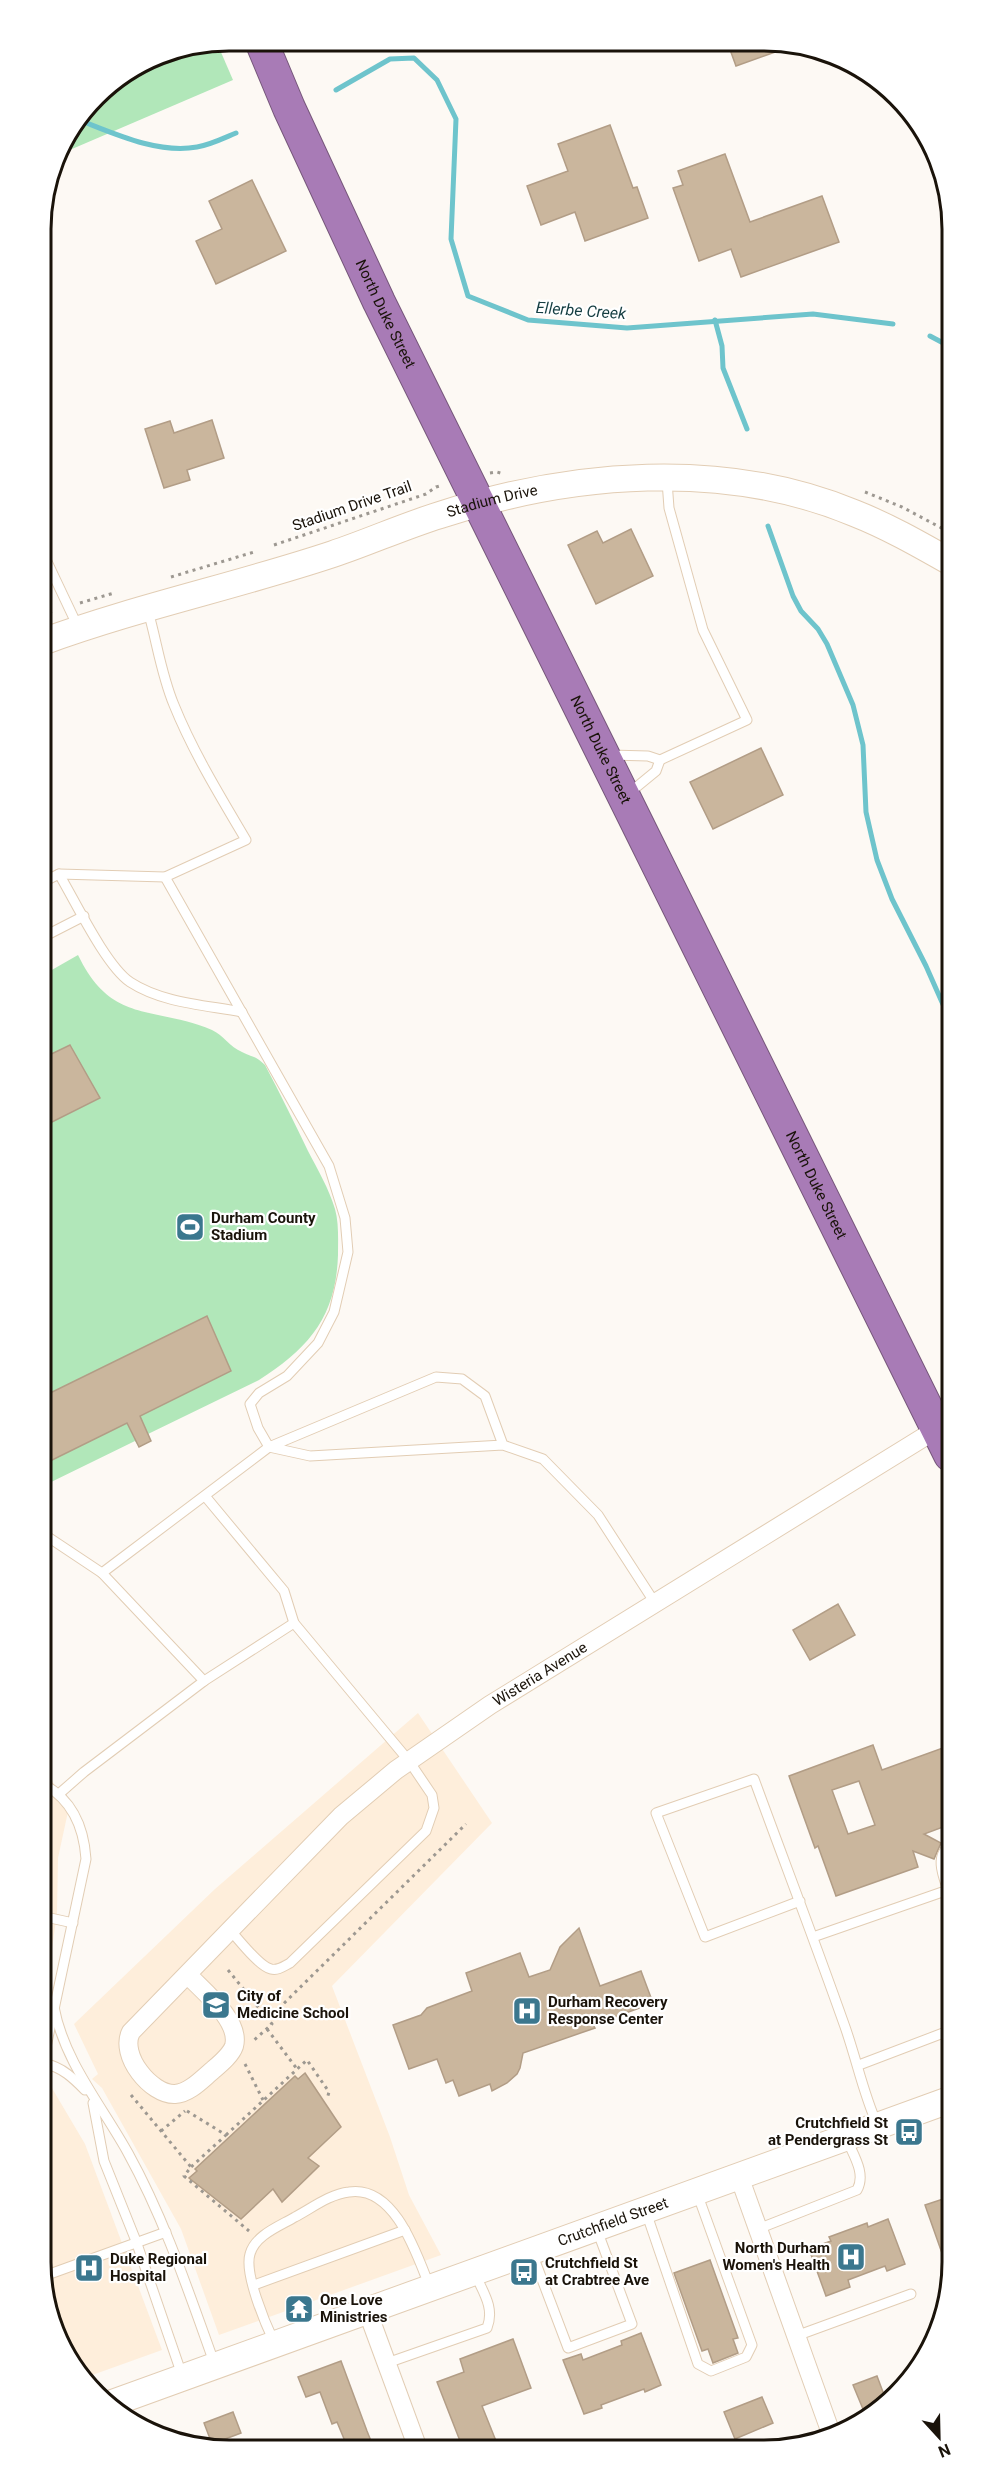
<svg xmlns="http://www.w3.org/2000/svg" width="993" height="2491" viewBox="0 0 993 2491" font-family="Roboto,sans-serif">
	<style>
		.built { fill: #feeedb }
		.green { fill: #b1e7b9 }
		.lines { fill: none; stroke-linecap: round; stroke-linejoin: round }
		.stream { stroke: #6ec4cc; stroke-width: 5 }
		.building { fill: #cab69d; stroke: #b29d86; stroke-width: 1.5; fill-rule: evenodd }
		.lane-casing { stroke: #e2cdb4; stroke-width: 11 }
		.street-casing { stroke: #e2cdb4; stroke-width: 20 }
		.secondary-casing { stroke: #e2cdb4; stroke-width: 28 }
		.highway-casing { stroke: #76577a; stroke-width: 34 }
		.path { stroke: #9d9891; stroke-width: 3; stroke-dasharray: 3 4.5; stroke-linecap: butt }
		.lane { stroke: #fff; stroke-width: 9 }
		.street { stroke: #fff; stroke-width: 18 }
		.secondary { stroke: #fff; stroke-width: 26 }
		.highway { stroke: #a87bb6; stroke-width: 32 }
		.labels { text-anchor: middle; stroke-width: 4.5; stroke-linejoin: round; paint-order: stroke }
		.street-label { font-size: 15px; fill: #1a130a; stroke: #fff }
		.poi-label { font-size: 15px; font-weight: bold; fill: #1a130a; stroke: #fff; text-anchor: start }
		.water-label { font-size: 16px; font-style: italic; fill: #153e42; stroke: #fff }
		.rim { fill: none; stroke: #1a130a; stroke-width: 3 }
	</style>
	<rect width="100%" height="100%" fill="#fdf9f4"/>
	<!-- built -->
	<g class="built">
		<path d="M 418,1713 L 492,1823 L 332,1986 L 390,2137 L 409,2195 L 441,2255 L 219,2335 L 181,2229 L 102,2088 L 92,2079 L 98,2074 L 74,2024 L 215,1889 Z"/>
		<path d="M 45,1770 L 69,1807 L 58,1858 L 57,1913 L 46,1991 Z"/>
		<path d="M 46,2078 L 85,2144 L 162,2350 L 84,2378 L 66,2356 L 47,2310 Z"/>
	</g>
	<!-- green -->
	<g class="green">
		<path d="M 217,43 L 233,80 L 58,155 L 60,145 L 105,88 L 157,55 Z"/>
		<path d="M 78,955 C 112,1025 152,1005 212,1030 C 223,1035 230,1047 242,1052 C 254,1058 254,1055 265,1065 C 280,1093 294,1122 308,1151 C 318,1170 329,1189 335,1209 C 339,1223 338,1241 338,1255 C 336,1317 309,1348 259,1380 L 148,1434 L 151,1441 L 139,1447 L 135,1441 L 45,1485 L 43,975 Z"/>
	</g>
	<g class="lines">
		<!-- stream -->
		<g class="stream">
			<path d="M 336,90 L 390,59 L 414,58 L 437,80 L 456,119 L 451,239 L 468,296 L 528,320 L 627,328 L 813,314 L 893,324"/>
			<path d="M 79,120 C 115,134 158,154 197,147 C 210,145 224,138 236,133"/>
			<path d="M 715,320 L 722,346 L 723,368 L 747,429"/>
			<path d="M 930,336 L 947,345"/>
			<path d="M 768,526 L 793,596 L 801,611 L 818,629 L 827,644 L 853,705 L 863,745 L 866,812 L 877,860 L 892,899 L 926,966 L 949,1018"/>
		</g>
	</g>
	<!-- building -->
	<g class="building">
		<path d="M 728,44 L 791,44 L 792,46 L 736,66 Z"/>
		<path d="M 610,125 L 633,188 L 637,187 L 648,218 L 585,241 L 575,212 L 541,225 L 527,186 L 568,171 L 558,144 Z"/>
		<path d="M 725,154 L 750,222 L 822,196 L 839,242 L 741,277 L 731,249 L 699,261 L 673,188 L 683,185 L 678,171 Z"/>
		<path d="M 252,180 L 286,251 L 216,284 L 196,241 L 222,229 L 209,201 Z"/>
		<path d="M 212,420 L 224,458 L 187,470 L 190,480 L 164,488 L 145,429 L 170,421 L 174,433 Z"/>
		<path d="M 631,529 L 653,576 L 596,604 L 568,545 L 597,531 L 603,543 Z"/>
		<path d="M 761,748 L 783,795 L 713,829 L 690,782 Z"/>
		<path d="M 70,1045 L 100,1098 L 44,1126 L 43,1058 Z"/>
		<path d="M 207,1316 L 231,1371 L 140,1416 L 151,1441 L 139,1447 L 127,1423 L 44,1464 L 44,1396 Z"/>
		<path d="M 838,1604 L 855,1635 L 810,1660 L 793,1630 Z"/>
		<path d="M 873,1745 L 882,1770 L 951,1745 L 951,1824 L 924,1834 L 941,1843 L 934,1859 L 913,1851 L 918,1867 L 836,1896 L 818,1846 L 815,1848 L 789,1776 ZM 859,1781 L 875,1825 L 848,1834 L 832,1790 Z"/>
		<path d="M 579,1928 L 600,1986 L 641,1971 L 653,2003 L 593,2025 L 595,2028 L 523,2053 L 520,2068 L 517,2074 L 507,2083 L 492,2091 L 490,2084 L 459,2096 L 453,2080 L 446,2083 L 437,2059 L 409,2069 L 393,2025 L 421,2015 L 427,2008 L 472,1991 L 466,1973 L 520,1953 L 529,1977 L 550,1970 L 560,1947 Z"/>
		<path d="M 305,2073 L 341,2127 L 308,2158 L 319,2166 L 282,2202 L 273,2189 L 241,2219 L 189,2178 L 197,2171 L 195,2169 L 295,2076 L 298,2079 Z"/>
		<path d="M 952,2196 L 952,2274 L 950,2276 L 925,2205 Z"/>
		<path d="M 888,2219 L 905,2264 L 887,2271 L 885,2266 L 848,2280 L 850,2287 L 826,2296 L 809,2249 L 831,2241 L 829,2237 L 867,2223 L 868,2227 Z"/>
		<path d="M 710,2260 L 738,2338 L 733,2339 L 738,2353 L 713,2363 L 708,2349 L 702,2351 L 674,2273 Z"/>
		<path d="M 641,2333 L 661,2385 L 645,2392 L 644,2389 L 601,2405 L 602,2408 L 584,2414 L 563,2360 L 581,2354 L 583,2360 L 622,2345 L 621,2341 Z"/>
		<path d="M 513,2339 L 531,2388 L 482,2406 L 498,2446 L 462,2446 L 437,2382 L 464,2372 L 460,2359 Z"/>
		<path d="M 341,2361 L 367,2431 L 373,2446 L 347,2446 L 337,2422 L 332,2424 L 320,2392 L 306,2397 L 298,2377 Z"/>
		<path d="M 877,2376 L 886,2400 L 863,2409 L 853,2385 Z"/>
		<path d="M 762,2397 L 773,2423 L 735,2439 L 724,2412 Z"/>
		<path d="M 233,2412 L 241,2433 L 212,2444 L 204,2423 Z"/>
	</g>
	<g class="lines">
		<!-- lane casing -->
		<g class="lane-casing">
			<g id="lane">
				<path d="M 42,551 L 78,627"/>
				<path d="M 610,755 L 648,756 L 660,760 L 747,720 L 703,630 L 669,508 L 667,481"/>
				<path d="M 628,794 L 656,771 L 660,760"/>
				<path d="M 59,874 C 75,901 106,966 130,982 C 162,1003 205,1005 242,1012"/>
				<path d="M 43,882 L 59,874 L 165,877 L 246,840 C 220,796 193,752 174,705 C 161,674 157,642 148,611"/>
				<path d="M 43,937 L 84,916"/>
				<path d="M 503,1445 L 310,1456 L 269,1447 L 436,1377 L 462,1379 L 485,1396 L 503,1445 L 543,1459 L 598,1515 L 655,1603"/>
				<path d="M 205,1496 L 284,1591 L 294,1623"/>
				<path d="M 45,1535 L 102,1573 L 269,1447 L 258,1428 L 250,1404 L 259,1393 L 287,1376 L 318,1343 L 334,1312 L 348,1252 L 345,1218 L 329,1166 L 165,877"/>
				<path d="M 102,1573 L 204,1681 L 294,1623 L 409,1761 L 432,1795 L 434,1808 L 426,1831 L 290,1963 C 284,1966 278,1971 271,1969 C 260,1967 239,1940 231,1931"/>
				<path d="M 45,1785 C 73,1801 84,1829 86,1859 L 46,2047"/>
				<path d="M 60,1793 L 84,1772 L 204,1681"/>
				<path d="M 951,1845 C 934,1855 943,1876 948,1890 L 951,1889"/>
				<path d="M 800,1901 L 705,1937 L 656,1813 L 754,1779 C 784,1861 815,1942 844,2024 C 856,2057 863,2093 877,2124"/>
				<path d="M 46,1917 L 73,1923"/>
				<path d="M 813,1937 L 948,1890 L 951,1898"/>
				<path d="M 54,2007 C 64,2061 102,2106 128,2153 C 165,2220 189,2293 215,2365"/>
				<path d="M 46,2064 C 62,2067 74,2079 85,2090"/>
				<path d="M 859,2065 L 951,2030"/>
				<path d="M 93,2103 L 104,2161 L 136,2241 L 182,2375"/>
				<path d="M 646,2212 L 698,2364 L 711,2371 L 746,2357 L 752,2345 L 697,2193"/>
				<path d="M 758,2229 L 857,2190 C 866,2174 854,2156 847,2140"/>
				<path d="M 532,2253 L 568,2348 L 632,2324 L 597,2230"/>
				<path d="M 47,2275 L 166,2232"/>
				<path d="M 254,2285 L 405,2230"/>
				<path d="M 796,2336 L 911,2294"/>
				<path d="M 274,2342 C 265,2323 244,2273 250,2254 C 255,2235 280,2226 295,2217 C 312,2208 330,2194 349,2192 C 394,2185 416,2252 429,2285"/>
				<path d="M 387,2363 L 487,2328 C 495,2308 483,2292 475,2274"/>
			</g>
		</g>
		<!-- street casing -->
		<g class="street-casing">
			<g id="street">
				<path id="s1" d="M 188,1975 C 203,1991 241,2021 234,2046 C 231,2055 220,2064 213,2070 C 203,2078 190,2093 175,2094 C 151,2095 119,2055 131,2032 L 341,1816 L 396,1770 L 490,1705 L 937,1429"/>
				<path d="M 739,2176 L 832,2436"/>
				<path d="M 367,2310 L 417,2446"/>
			</g>
		</g>
		<!-- secondary casing -->
		<g class="secondary-casing">
			<g id="secondary">
				<path id="s2" d="M 42,642 C 137,607 237,586 333,554 C 369,542 404,526 440,515 C 571,472 724,459 854,513 C 887,526 917,543 947,560"/>
				<path id="s3" d="M 107,2405 L 952,2099"/>
			</g>
		</g>
		<!-- highway casing -->
		<g class="highway-casing">
			<g id="highway">
				<path id="s4" d="M 261,41 L 289,108 L 379,302 L 950,1455"/>
			</g>
		</g>
		<!-- path -->
		<g class="path">
			<path d="M 490,473 L 497,472 L 504,474"/>
			<path d="M 865,492 L 902,507 L 947,531"/>
			<path d="M 274,545 L 426,494 L 436,487 L 443,485"/>
			<path d="M 171,577 L 254,552"/>
			<path d="M 80,603 L 114,593"/>
			<path d="M 42,615 L 55,610"/>
			<path d="M 228,1970 L 272,2024 L 253,2041"/>
			<path d="M 268,2019 L 466,1824"/>
			<path d="M 267,2029 L 297,2069"/>
			<path d="M 245,2064 L 263,2100"/>
			<path d="M 131,2095 L 191,2167 L 184,2176 L 249,2231"/>
			<path d="M 187,2111 L 226,2135 L 191,2167"/>
			<path d="M 161,2131 L 185,2111"/>
			<path d="M 226,2135 L 307,2060 L 329,2092 L 327,2099"/>
		</g>
		<!-- lane -->
		<use href="#lane" class="lane"/>
		<!-- street -->
		<use href="#street" class="street"/>
		<!-- secondary -->
		<use href="#secondary" class="secondary"/>
		<!-- highway -->
		<use href="#highway" class="highway"/>
	</g>
	<!-- icons -->
	<defs>
		<g id="stadium-square" transform="scale(1.5)"><rect x="-9" y="-9" width="18" height="18" rx="4" fill="#3b778e" stroke="#fff"/><path d="M0-5a6.5 5 0 1 0 0 10a6.5 5 0 1 0 0-10ZM-3.5-1.8h7v3.6h-7Z" fill="#fff"/></g>
		<g id="school-square" transform="scale(1.5)"><rect x="-9" y="-9" width="18" height="18" rx="4" fill="#3b778e" stroke="#fff"/><path d="M0-5L7-2L0 1L-7-2ZM-4 1L0 2.5L4 1V4Q0 6-4 4Z" fill="#fff"/></g>
		<g id="hospital-square" transform="scale(1.5)"><rect x="-9" y="-9" width="18" height="18" rx="4" fill="#3b778e" stroke="#fff"/><path d="M-5-5h3v3.5h4V-5h3V5h-3V1.5h-4V5h-3Z" fill="#fff"/></g>
		<g id="bus-square" transform="scale(1.5)"><rect x="-9" y="-9" width="18" height="18" rx="4" fill="#3b778e" stroke="#fff"/><path d="M-5-6H5V4H4V6H2V4H-2V6H-4V4H-5ZM-3.5-4V0h7V-4ZM-3.5 1.2v1.5H-2V1.2ZM2 1.2v1.5H3.5V1.2Z" fill="#fff"/></g>
		<g id="temple-square" transform="scale(1.5)"><rect x="-9" y="-9" width="18" height="18" rx="4" fill="#3b778e" stroke="#fff"/><path d="M0-6L5-2H3V0L6.5 2.5H4V6H1.5V3h-3V6H-4V2.5H-6.5L-3 0V-2H-5Z" fill="#fff"/></g>
	</defs>
	<g fill-rule="evenodd">
		<use href="#stadium-square" x="190" y="1227"/>
		<use href="#school-square" x="216" y="2005"/>
		<use href="#hospital-square" x="527" y="2011"/>
		<use href="#bus-square" x="909" y="2132"/>
		<use href="#hospital-square" x="851" y="2257"/>
		<use href="#hospital-square" x="89" y="2268"/>
		<use href="#bus-square" x="524" y="2272"/>
		<use href="#temple-square" x="299" y="2309"/>
	</g>
	<g class="labels">
		<!-- street labels -->
		<g class="street-label">
			<text dy="5" stroke="none"><textPath href="#s4" startOffset="300">North Duke Street</textPath></text>
			<text dy="5" stroke="none"><textPath href="#s2" startOffset="472">Stadium Drive</textPath></text>
			<text transform="translate(352 506) rotate(-19)" y="5">Stadium Drive Trail</text>
			<text dy="5" stroke="none"><textPath href="#s4" startOffset="786">North Duke Street</textPath></text>
			<text dy="5" stroke="none"><textPath href="#s4" startOffset="1272">North Duke Street</textPath></text>
			<text dy="5" stroke="none"><textPath href="#s1" startOffset="798">Wisteria Avenue</textPath></text>
			<text dy="5" stroke="none"><textPath href="#s3" startOffset="538">Crutchfield Street</textPath></text>
		</g>
		<!-- poi labels -->
		<g class="poi-label">
			<text x="211" y="1223">Durham County<tspan x="211" dy="17">Stadium</tspan></text>
			<text x="237" y="2001">City of<tspan x="237" dy="17">Medicine School</tspan></text>
			<text x="548" y="2007">Durham Recovery<tspan x="548" dy="17">Response Center</tspan></text>
			<text x="888" y="2128" text-anchor="end">Crutchfield St<tspan x="888" dy="17">at Pendergrass St</tspan></text>
			<text x="830" y="2253" text-anchor="end">North Durham<tspan x="830" dy="17">Women's Health</tspan></text>
			<text x="110" y="2264">Duke Regional<tspan x="110" dy="17">Hospital</tspan></text>
			<text x="545" y="2268">Crutchfield St<tspan x="545" dy="17">at Crabtree Ave</tspan></text>
			<text x="320" y="2305">One Love<tspan x="320" dy="17">Ministries</tspan></text>
		</g>
		<!-- water labels -->
		<g class="water-label">
			<text transform="translate(581 310) rotate(4)" y="6">Ellerbe Creek</text>
		</g>
	</g>
	<!-- crop -->
	<path d="M0 0H993V2491H0ZM229 51H764A178 178 0 0 1 942 229V2262A178 178 0 0 1 764 2440H229A178 178 0 0 1 51 2262V229A178 178 0 0 1 229 51Z" fill="#fff" fill-rule="evenodd"/>
	<path class="rim" d="M229 51H764A178 178 0 0 1 942 229V2262A178 178 0 0 1 764 2440H229A178 178 0 0 1 51 2262V229A178 178 0 0 1 229 51Z"/>
	<!-- north arrow -->
	<g transform="translate(939 2437) rotate(158)" stroke="#ffffff" stroke-width="4.5" paint-order="stroke">
	<path d="M0-4.5L10 22L0 15L-10 22Z" fill="#1a130a"/>
	<text y="-9" font-size="16" font-weight="bold" text-anchor="middle" fill="#1a130a">N</text>
	</g>
</svg>
